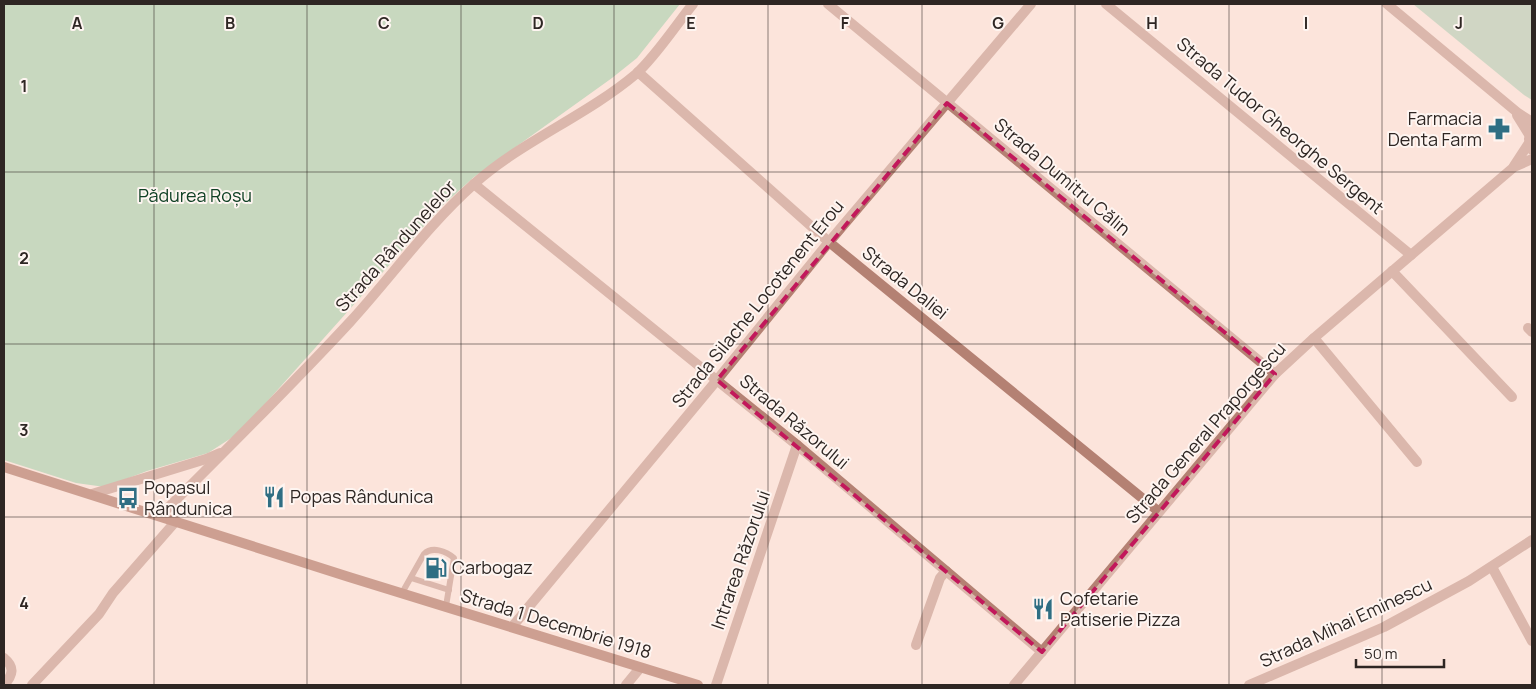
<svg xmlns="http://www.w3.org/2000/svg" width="1536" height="689" viewBox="0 0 1536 689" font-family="Manrope,sans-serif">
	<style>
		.green { fill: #9bc6a8 }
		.forest { fill: #89c99e }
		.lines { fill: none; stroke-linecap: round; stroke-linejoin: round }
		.service { stroke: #b48173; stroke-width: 6 }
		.minor { stroke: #b48173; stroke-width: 10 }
		.tertiary { stroke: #b48173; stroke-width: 10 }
		.secondary { stroke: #954d39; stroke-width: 10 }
		.marked { fill: none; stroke: #c2185b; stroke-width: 4; stroke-dasharray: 10 6; stroke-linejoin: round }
		.grid { fill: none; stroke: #2e2623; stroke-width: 1; stroke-opacity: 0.55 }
		.labels { text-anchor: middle; stroke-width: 4; stroke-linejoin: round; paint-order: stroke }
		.poi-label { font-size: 18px; fill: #2e2623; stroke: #fef5f1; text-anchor: start }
		.street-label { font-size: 18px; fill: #2e2623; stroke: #fef5f1 }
		.park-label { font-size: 18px; fill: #0f4024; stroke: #fef5f1 }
		.grid-label { font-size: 16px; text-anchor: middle; font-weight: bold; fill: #2e2623; stroke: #fef5f1; stroke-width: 4; stroke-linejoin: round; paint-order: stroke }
	</style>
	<rect width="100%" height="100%" fill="#fce4db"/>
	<!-- green -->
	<path class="green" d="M 1413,4 L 1532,4 L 1532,100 L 1524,95 Z"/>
	<!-- forest -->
	<path class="forest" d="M 4,4 L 680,4 L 637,58 L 612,78 L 474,177 L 442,206 L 239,433 L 208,453 L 147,471 L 105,487 L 76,483 L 4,460 Z"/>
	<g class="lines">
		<!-- service -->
		<g class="service">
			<path d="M 411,578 L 449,590"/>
			<path d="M 402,593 L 424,554 C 432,546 446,551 454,558 L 446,606"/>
		</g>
		<!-- minor -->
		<g class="minor">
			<path d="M 828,4 L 1275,374"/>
			<path d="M 1106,4 L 1411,255"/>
			<path d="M 638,72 L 829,242 L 1158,511"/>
			<path d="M 1514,166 L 1529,143"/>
			<path d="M 474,184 L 797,445 L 1042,652"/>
			<path d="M 1392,271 L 1512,397"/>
			<path d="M 1528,328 L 1532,332"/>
			<path d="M 1314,338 L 1417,462"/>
			<path d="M 92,494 L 206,459 L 220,453"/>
			<path d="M 160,516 C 224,452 289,388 350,322 C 392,276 427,226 474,184 C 522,141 586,116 636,74 C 656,56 676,25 693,4"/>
			<path d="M 1492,567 L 1532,641"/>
			<path d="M 512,627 L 717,380 L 829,242 L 1031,4"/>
			<path d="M 916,645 L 940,578 L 946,571"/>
			<path d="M 4,658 C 15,667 13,675 4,685"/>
			<path d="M 32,685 L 99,614 L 113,593 L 176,521"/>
			<path d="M 716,685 L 797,445"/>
			<path d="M 1014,685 L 1275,374 L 1314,338 L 1514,167 L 1532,159"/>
		</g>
		<!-- tertiary -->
		<g class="tertiary">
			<path d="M 1387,4 L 1518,113 L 1532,122"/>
			<path d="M 1517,115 L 1530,136"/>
			<path d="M 1532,131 L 1529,139 L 1532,150"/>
			<path d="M 626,685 L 640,668"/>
			<path d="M 1249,685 L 1384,627 L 1469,581 L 1532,540"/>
		</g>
		<!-- secondary -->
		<path class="secondary" d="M 4,467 L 349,577 L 698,685"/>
	</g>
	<!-- marked area -->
	<path d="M0 0H1536V689H0ZM 947,103 L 1275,374 L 1042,652 L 717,380 Z" fill="#fce4db" fill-opacity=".55" fill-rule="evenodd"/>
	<path class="marked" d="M 947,103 L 1275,374 L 1042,652 L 717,380 Z"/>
	<!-- grid -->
	<path class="grid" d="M 154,4 L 154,685M 307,4 L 307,685M 461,4 L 461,685M 614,4 L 614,685M 768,4 L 768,685M 922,4 L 922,685M 1075,4 L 1075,685M 1229,4 L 1229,685M 1382,4 L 1382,685M 4,172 L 1532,172M 4,344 L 1532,344M 4,517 L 1532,517"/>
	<!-- icons -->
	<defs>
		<g id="pharmacy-bare" transform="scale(1.725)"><path d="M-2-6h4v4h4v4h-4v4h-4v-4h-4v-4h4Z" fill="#2f6e83" stroke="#fef5f1" stroke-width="2.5" paint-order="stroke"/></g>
		<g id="restaurant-bare" transform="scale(1.725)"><path d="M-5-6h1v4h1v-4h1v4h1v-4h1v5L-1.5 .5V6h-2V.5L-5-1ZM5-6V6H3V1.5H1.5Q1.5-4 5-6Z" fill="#2f6e83" stroke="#fef5f1" stroke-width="2.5" paint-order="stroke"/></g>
		<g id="bus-bare" transform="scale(1.725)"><path d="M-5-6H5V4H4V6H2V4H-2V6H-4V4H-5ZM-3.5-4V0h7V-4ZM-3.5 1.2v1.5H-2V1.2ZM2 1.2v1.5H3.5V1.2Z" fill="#2f6e83" stroke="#fef5f1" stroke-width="2.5" paint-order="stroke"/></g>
		<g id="fuel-bare" transform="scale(1.725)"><path d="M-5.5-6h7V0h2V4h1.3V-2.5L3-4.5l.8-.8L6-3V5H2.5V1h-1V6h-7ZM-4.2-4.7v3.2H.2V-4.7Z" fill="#2f6e83" stroke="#fef5f1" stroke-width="2.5" paint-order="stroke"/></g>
	</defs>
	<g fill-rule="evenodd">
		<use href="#pharmacy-bare" x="1499" y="129"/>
		<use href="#restaurant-bare" x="274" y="497"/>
		<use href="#bus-bare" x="128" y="498"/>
		<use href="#fuel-bare" x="436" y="568"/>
		<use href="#restaurant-bare" x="1043" y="609"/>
	</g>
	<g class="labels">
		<!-- poi labels -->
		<g class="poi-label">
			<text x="1482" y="125" text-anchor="end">Farmacia<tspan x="1482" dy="21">Denta Farm</tspan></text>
			<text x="144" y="494">Popasul<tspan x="144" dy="21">Rândunica</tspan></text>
			<text x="290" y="503">Popas Rândunica</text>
			<text x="452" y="574">Carbogaz</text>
			<text x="1060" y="605">Cofetarie<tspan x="1060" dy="21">Patiserie Pizza</tspan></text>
		</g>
		<!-- street labels -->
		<g class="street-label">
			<text transform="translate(1280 126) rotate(40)" y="6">Strada Tudor Gheorghe Sergent</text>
			<text transform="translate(1062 177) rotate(40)" y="6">Strada Dumitru Călin</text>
			<text transform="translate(396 246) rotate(-48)" y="6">Strada Rândunelelor</text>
			<text transform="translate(905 283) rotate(39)" y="6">Strada Daliei</text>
			<text transform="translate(758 304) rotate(-51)" y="6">Strada Silache Locotenent Erou</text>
			<text transform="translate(794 422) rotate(40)" y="6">Strada Răzorului</text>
			<text transform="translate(1206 433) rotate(-49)" y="6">Strada General Praporgescu</text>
			<text transform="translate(741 560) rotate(-71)" y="6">Intrarea Răzorului</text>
			<text transform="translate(1346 623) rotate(-25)" y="6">Strada Mihai Eminescu</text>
			<text transform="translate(556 624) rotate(17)" y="6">Strada 1 Decembrie 1918</text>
		</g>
		<!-- park labels -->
		<g class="park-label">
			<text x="195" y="202">Pădurea Roșu</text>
		</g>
	</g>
	<g class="grid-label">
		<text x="77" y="29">A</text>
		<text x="230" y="29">B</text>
		<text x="384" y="29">C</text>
		<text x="538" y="29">D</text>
		<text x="691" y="29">E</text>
		<text x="845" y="29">F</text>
		<text x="998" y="29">G</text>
		<text x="1152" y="29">H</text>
		<text x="1306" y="29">I</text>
		<text x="1459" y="29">J</text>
		<text x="24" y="92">1</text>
		<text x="24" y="264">2</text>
		<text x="24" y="436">3</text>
		<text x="24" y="609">4</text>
	</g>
	<!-- border -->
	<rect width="1536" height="689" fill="none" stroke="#2e2623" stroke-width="10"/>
	<!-- scale -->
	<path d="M1356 659v8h88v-8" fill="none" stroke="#2e2623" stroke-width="2.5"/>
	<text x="1364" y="659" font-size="15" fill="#2e2623" stroke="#fef5f1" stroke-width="4" paint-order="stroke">50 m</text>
</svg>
